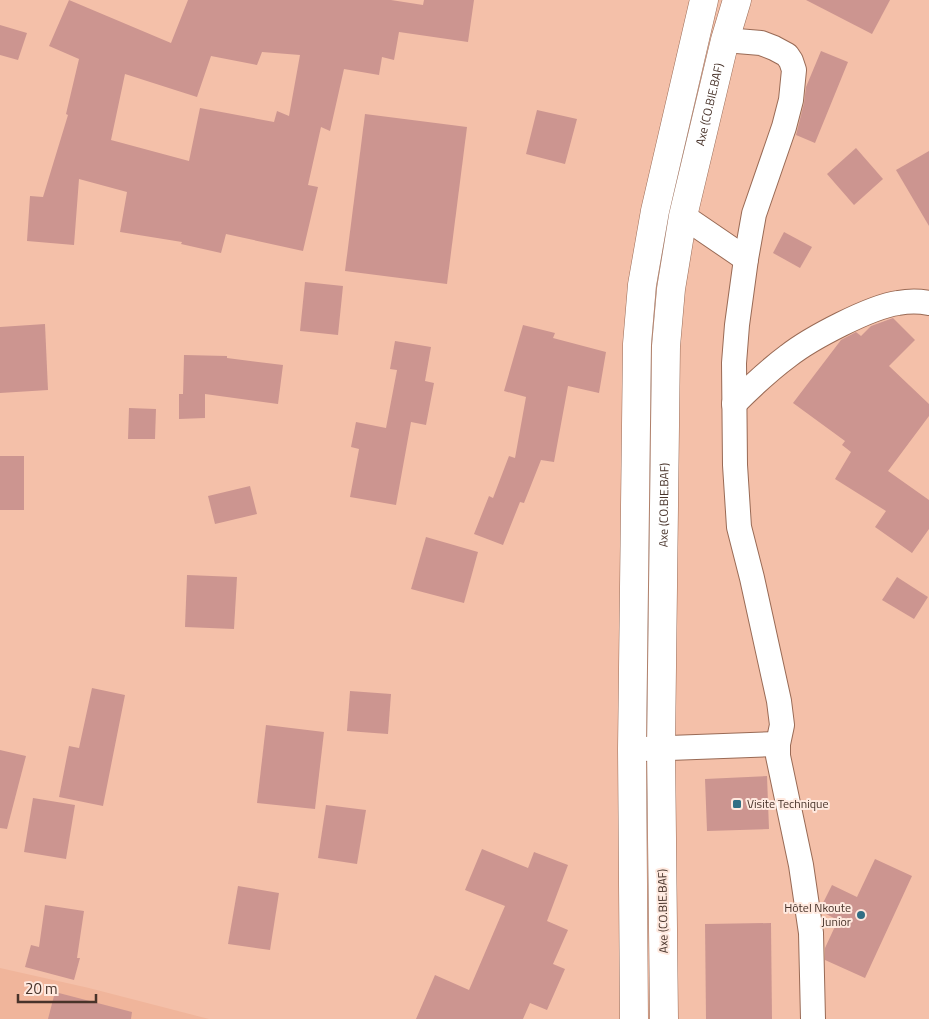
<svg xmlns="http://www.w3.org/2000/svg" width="929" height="1019" viewBox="0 0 929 1019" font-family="'Titillium Web',sans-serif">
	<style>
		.built { fill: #f0b59b }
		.building { fill: #cc9590; fill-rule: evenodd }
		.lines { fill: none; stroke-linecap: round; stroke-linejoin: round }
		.minor-casing { stroke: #996a55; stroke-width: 26 }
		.trunk-casing { stroke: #996a55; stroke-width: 29 }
		.minor { stroke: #fff; stroke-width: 24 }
		.trunk { stroke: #fff; stroke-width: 28 }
		.poi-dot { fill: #316f85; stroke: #ffe9df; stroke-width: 2 }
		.labels { text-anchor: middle; stroke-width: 4; stroke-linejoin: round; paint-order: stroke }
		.street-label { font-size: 12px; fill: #48332a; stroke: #ffe9df }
		.poi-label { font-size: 12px; fill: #48332a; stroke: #ffe9df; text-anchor: start }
	</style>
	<rect width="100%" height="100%" fill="#f4c0a9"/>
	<!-- built -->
	<path class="built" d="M 0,968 L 89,988 L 209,1019 L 0,1019 Z"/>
	<!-- building -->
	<g class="building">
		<path d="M 69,0 L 171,43 L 188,0 L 391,0 L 423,5 L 424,0 L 474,0 L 468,42 L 399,32 L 394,60 L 382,57 L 379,75 L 344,69 L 330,131 L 321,127 L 308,185 L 318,187 L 303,251 L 226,234 L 221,253 L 181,244 L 182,242 L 120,232 L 127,192 L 79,179 L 74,245 L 27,241 L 30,196 L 43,197 L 68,115 L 66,114 L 79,59 L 49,46 ZM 262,52 L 300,55 L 289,116 L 277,111 L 274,122 L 200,108 L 189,161 L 111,140 L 125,74 L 197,97 L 211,56 L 257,65 Z"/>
		<path d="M 806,0 L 890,0 L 872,34 Z"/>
		<path d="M 0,25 L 27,33 L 18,60 L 0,55 Z"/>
		<path d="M 821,51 L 848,62 L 815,143 L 796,135 L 804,103 L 806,87 Z"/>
		<path d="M 537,110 L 577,119 L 565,164 L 526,154 Z"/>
		<path d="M 365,114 L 467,127 L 447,284 L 345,271 Z"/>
		<path d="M 856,148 L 883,179 L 854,205 L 827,174 Z"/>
		<path d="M 929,151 L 929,226 L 896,170 Z"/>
		<path d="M 784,232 L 812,247 L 800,268 L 773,253 Z"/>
		<path d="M 305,282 L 343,286 L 338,335 L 300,331 Z"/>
		<path d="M 893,318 L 915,340 L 889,366 L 929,404 L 929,416 L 888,471 L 929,500 L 929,529 L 912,553 L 875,527 L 886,511 L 835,479 L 851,452 L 842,445 L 845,441 L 793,403 L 841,340 L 856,332 L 861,336 L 871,326 Z"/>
		<path d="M 45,324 L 48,390 L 0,393 L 0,327 Z"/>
		<path d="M 523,325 L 555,333 L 553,338 L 606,352 L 599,393 L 568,386 L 554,462 L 541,460 L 524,503 L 520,502 L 503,545 L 474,534 L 489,496 L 493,498 L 509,456 L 515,458 L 526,397 L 504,391 Z"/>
		<path d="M 395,341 L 431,347 L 425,381 L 434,383 L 426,425 L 411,422 L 396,505 L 350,497 L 359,449 L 351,447 L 356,422 L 386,428 L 397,370 L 390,369 Z"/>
		<path d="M 184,355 L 227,356 L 227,358 L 283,365 L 278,404 L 205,394 L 205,418 L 179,419 L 179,394 L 183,394 Z"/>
		<path d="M 129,408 L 156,409 L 155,439 L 128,439 Z"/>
		<rect x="0" y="456" width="24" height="54"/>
		<path d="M 250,486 L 257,514 L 215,524 L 208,496 Z"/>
		<path d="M 426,537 L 478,552 L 464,603 L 411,589 Z"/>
		<path d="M 187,575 L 237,577 L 234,629 L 185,627 Z"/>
		<path d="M 897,577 L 928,597 L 914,619 L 882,600 Z"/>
		<path d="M 92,688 L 125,695 L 103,806 L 59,797 L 69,746 L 79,748 Z"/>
		<path d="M 350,691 L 391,694 L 388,734 L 347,731 Z"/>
		<path d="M 266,725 L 324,732 L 315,809 L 257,803 Z"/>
		<path d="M 0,750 L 26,756 L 7,829 L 0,828 Z"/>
		<path d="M 767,776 L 769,829 L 707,831 L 705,779 Z"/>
		<path d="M 33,798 L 75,805 L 66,859 L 24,852 Z"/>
		<path d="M 326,805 L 366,810 L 357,864 L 318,858 Z"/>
		<path d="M 482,849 L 528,868 L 534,852 L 568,865 L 547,921 L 568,930 L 553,964 L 565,969 L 547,1010 L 530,1003 L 523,1019 L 416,1019 L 435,975 L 469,990 L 505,906 L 465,890 Z"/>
		<path d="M 875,859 L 912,876 L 865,978 L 825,960 L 825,948 L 838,920 L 822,912 L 821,907 L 832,885 L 857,897 Z"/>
		<path d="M 238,886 L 279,893 L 270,950 L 228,944 Z"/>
		<path d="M 45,905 L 84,911 L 77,958 L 80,958 L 74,980 L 25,967 L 31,945 L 39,947 Z"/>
		<path d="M 771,923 L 772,1019 L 706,1019 L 705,924 Z"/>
		<path d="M 55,992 L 132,1012 L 131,1019 L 48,1019 Z"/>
	</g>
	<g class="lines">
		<!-- minor casing -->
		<g class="minor-casing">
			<g id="minor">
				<path d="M 725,40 L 761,43 L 774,48 L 787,55 L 791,61 L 794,70 L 791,100 L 784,127 L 754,214 L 746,259 L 737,325 L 734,363 L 735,465 L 739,527 L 752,578 L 779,701 L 782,725 L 778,744 L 778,756 L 801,865 L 811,933 L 813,1019"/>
				<path d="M 683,216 L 746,259"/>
				<path d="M 734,404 C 751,387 769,370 788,356 C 811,338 870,307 898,303 C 909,301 919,301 929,303"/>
				<path d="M 642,749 L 778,744"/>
			</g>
		</g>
		<!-- trunk casing -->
		<g class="trunk-casing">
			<g id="trunk">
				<path d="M 634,1019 L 632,749 L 637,344 L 642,285 L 655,211 L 704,0"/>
				<path id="s1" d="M 664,1019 L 661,748 L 666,346 L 671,289 L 683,216 L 725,40 L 737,0"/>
			</g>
		</g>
		<!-- minor -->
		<use href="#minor" class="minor"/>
		<!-- trunk -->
		<use href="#trunk" class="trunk"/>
	</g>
	<!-- markers -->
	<g class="poi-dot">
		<rect x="732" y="799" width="10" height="10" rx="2.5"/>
		<circle cx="861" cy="915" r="5"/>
	</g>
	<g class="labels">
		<!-- street labels -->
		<g class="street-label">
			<text dy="4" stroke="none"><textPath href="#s1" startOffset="919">Axe (CO.BIE.BAF)</textPath></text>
			<text dy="4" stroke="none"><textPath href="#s1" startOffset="514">Axe (CO.BIE.BAF)</textPath></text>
			<text transform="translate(663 911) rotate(-91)" y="4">Axe (CO.BIE.BAF)</text>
		</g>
		<!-- poi labels -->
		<g class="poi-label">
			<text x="747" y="808">Visite Technique</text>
			<text x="851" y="912" text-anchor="end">Hôtel Nkoute<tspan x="851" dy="14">Junior</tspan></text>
		</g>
	</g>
	<!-- scale -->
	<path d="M18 994v8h78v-8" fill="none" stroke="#48332a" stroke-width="2.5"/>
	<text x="25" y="994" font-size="15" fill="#48332a" stroke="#ffe9df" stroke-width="4" paint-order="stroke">20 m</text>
</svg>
